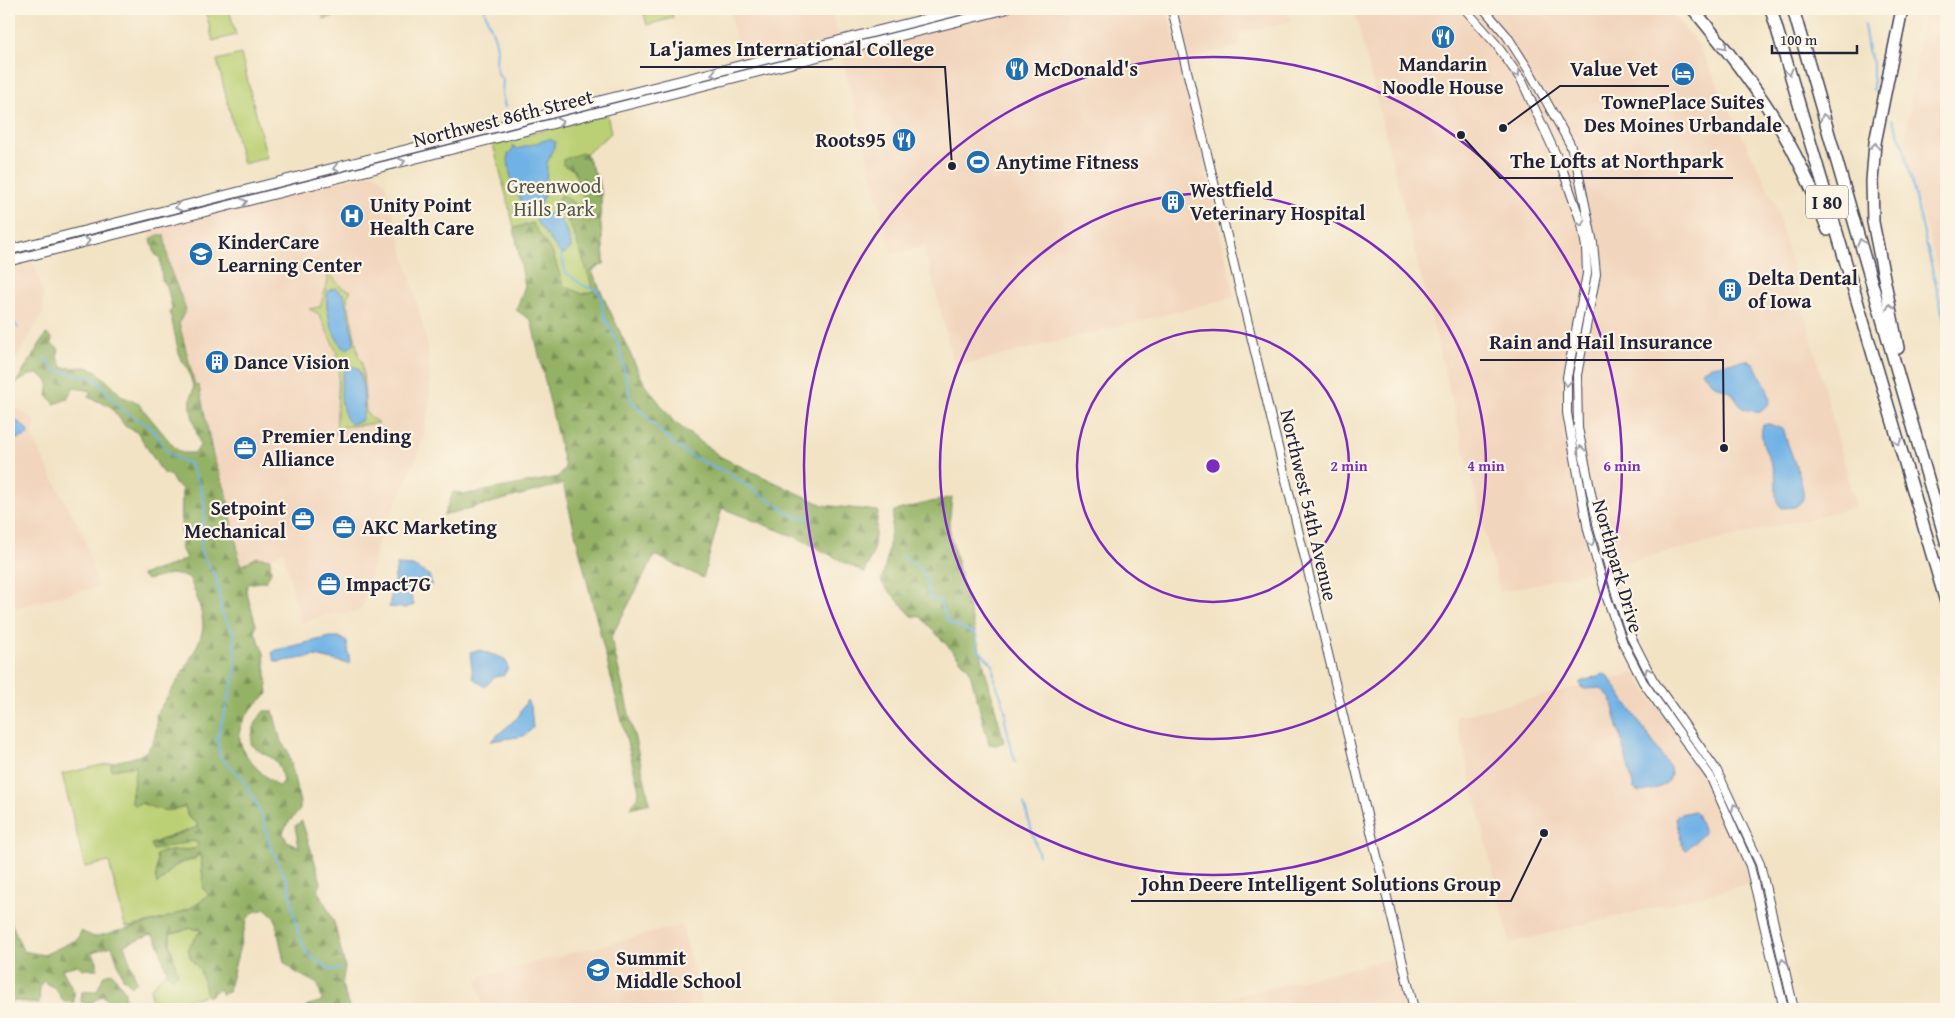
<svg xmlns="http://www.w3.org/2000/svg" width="1955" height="1018" viewBox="0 0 1955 1018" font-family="'Gentium Book Plus',serif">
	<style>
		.built { fill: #f2d5bd }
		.green { fill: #bbd075; stroke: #6e7958; fill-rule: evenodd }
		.forest { fill: url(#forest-firs); stroke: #5b6a50 }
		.water { fill: #71b2e6; stroke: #4a6a90 }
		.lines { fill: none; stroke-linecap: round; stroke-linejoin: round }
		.stream { stroke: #71b2e6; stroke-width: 2 }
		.tertiary-casing { stroke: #413f50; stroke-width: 10 }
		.secondary-casing { stroke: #413f50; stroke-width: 11 }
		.motorway-casing { stroke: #413f50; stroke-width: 14 }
		.tertiary { stroke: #fff; stroke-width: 8 }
		.secondary { stroke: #fff; stroke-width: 9 }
		.motorway { stroke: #fff; stroke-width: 11 }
		.oneway { stroke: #9c9ca7 }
		.ring { fill: none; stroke: #7b2cbf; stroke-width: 2.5 }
		.labels { text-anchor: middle; stroke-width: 4.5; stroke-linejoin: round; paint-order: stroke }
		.shield { fill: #fcf5e5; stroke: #63616e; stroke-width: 1 }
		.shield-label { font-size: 19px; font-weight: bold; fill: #22223b }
		.poi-label { font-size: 20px; font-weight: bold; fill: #22223b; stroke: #fcf5e5; text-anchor: start }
		.street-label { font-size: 20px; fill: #22223b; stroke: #fcf5e5 }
		.park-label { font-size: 20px; fill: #50564c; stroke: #fcf5e5 }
		.centre { fill: #7b2cbf; stroke: #fcf5e5; stroke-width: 2.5 }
		.ring-label { font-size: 15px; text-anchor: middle; font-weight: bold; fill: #7b2cbf; stroke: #fcf5e5; stroke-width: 4.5; stroke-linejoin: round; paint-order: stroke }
		.leader { fill: none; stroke: #22223b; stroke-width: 2 }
		.callout-dot { fill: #22223b; stroke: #fcf5e5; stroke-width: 2 }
		.callout-label { font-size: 21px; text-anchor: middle; font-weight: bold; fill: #22223b; stroke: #fcf5e5; stroke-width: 4.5; stroke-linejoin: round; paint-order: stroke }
	</style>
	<defs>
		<pattern id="forest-firs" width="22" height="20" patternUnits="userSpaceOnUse" patternTransform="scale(1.25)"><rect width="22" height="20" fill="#94b266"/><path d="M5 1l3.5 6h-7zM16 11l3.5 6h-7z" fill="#789055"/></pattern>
	</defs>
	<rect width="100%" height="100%" fill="#fcf5e5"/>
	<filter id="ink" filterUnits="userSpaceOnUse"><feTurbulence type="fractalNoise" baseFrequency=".02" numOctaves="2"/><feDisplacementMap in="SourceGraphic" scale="10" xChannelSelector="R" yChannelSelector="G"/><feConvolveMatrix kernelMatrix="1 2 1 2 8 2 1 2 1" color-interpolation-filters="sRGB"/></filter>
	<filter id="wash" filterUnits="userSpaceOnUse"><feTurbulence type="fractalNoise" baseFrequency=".0096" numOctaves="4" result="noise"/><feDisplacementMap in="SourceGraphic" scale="20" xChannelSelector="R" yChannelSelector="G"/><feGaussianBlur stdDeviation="1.12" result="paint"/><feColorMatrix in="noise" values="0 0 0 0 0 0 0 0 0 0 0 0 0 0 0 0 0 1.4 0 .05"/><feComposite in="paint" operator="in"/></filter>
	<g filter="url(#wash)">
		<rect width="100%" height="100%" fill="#f2e3c5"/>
		<!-- built -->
		<g class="built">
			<path d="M 729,9 L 831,9 L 838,38 L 742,63 Z"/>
			<path d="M 1021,9 L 1167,9 L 1235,297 L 955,367 L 924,246 L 892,254 L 841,54 Z"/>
			<path d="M 1180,9 L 1289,9 L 1292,21 L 1239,34 L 1241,46 L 1189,59 Z"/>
			<path d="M 1354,9 L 1668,9 L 1698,44 L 1776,205 L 1856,507 L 1604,567 L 1576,451 L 1571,415 L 1570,391 L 1561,393 L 1563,437 L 1595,570 L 1500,592 Z"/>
			<path d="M 1925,9 L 1946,9 L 1946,298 L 1904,149 Z"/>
			<path d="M 374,173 L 385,182 L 427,342 L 430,383 L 429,405 L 423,437 L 415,461 L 378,542 L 363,606 L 357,612 L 330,614 L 301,623 L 283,551 L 270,559 L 257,557 L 242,567 L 226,492 L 213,456 L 199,387 L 195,385 L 179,323 L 186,309 L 170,269 L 164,236 L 158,235 L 151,239 L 149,229 Z"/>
			<path d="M 30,259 L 35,266 L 43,293 L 43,312 L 9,371 L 9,263 Z"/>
			<path d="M 9,402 L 36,422 L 33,434 L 35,444 L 84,537 L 98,587 L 9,609 Z"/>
			<path d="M 1635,673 L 1720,803 L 1724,819 L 1741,855 L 1749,884 L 1510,943 L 1456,717 Z"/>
			<path d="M 682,925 L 703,1009 L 484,1009 L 477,982 L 482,976 Z"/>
			<path d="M 1385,960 L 1391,961 L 1397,968 L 1410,1009 L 1188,1009 L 1203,1004 Z"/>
		</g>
		<!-- green -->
		<g class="green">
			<path d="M 205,9 L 229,9 L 236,35 L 213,41 Z"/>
			<path d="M 321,9 L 365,9 L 324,19 Z"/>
			<path d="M 643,9 L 670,9 L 673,18 L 647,25 Z"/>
			<path d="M 241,54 L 267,158 L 243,164 L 217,60 Z"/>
			<path d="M 607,114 L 611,133 L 586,154 C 589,164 595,172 599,182 C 603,193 600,206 600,217 C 601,233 604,248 604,264 L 592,271 L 603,296 L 533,302 L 493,144 Z"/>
			<path d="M 326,269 L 341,287 L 351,291 L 347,297 L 359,358 L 362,361 L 366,411 L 371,418 L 379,423 L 343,427 L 336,435 L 339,366 L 337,353 L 319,314 L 309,309 L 320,307 L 328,281 ZM 335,288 L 343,295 L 354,341 L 347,349 L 343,348 C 332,335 324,307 328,291 Z"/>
			<path d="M 111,763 L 112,769 L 136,765 L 131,801 C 151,804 165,817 185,805 L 188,817 L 197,823 L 197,827 C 182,834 165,836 151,845 L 153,850 L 193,841 L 199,844 L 194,849 L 162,852 L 155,879 L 163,880 C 172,867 178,863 194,860 L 198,855 L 201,858 L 204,890 L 208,894 C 192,916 155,920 130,927 L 125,926 L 109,862 L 85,867 L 62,774 Z"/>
			<path d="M 192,928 L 201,930 L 188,949 L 191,959 L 200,969 L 207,995 L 177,1002 L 179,1009 L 157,1009 L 151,1000 L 151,988 L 166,972 L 172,978 L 178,974 L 170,945 L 170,933 Z"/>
		</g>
		<!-- forest -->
		<g class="forest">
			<path d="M 581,153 L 586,153 C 589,164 595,172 599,182 C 603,193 600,206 600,217 C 601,233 604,248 604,264 L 592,270 L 592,273 L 644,383 L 674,422 L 721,457 L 823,505 L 878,511 L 873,552 L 865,573 L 798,538 L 722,508 L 703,578 L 655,555 L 611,637 L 650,803 L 630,808 L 638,797 L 639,790 L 563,484 L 444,515 L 453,492 L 467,494 L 558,477 L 565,468 L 531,320 L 516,310 L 525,286 L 514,228 L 532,223 L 553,254 L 563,285 L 582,294 L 594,291 L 573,231 L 557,202 L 562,194 L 577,206 L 581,205 L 585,198 L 576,186 L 577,179 L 574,170 L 563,165 L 563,160 Z"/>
			<path d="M 158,235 L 164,235 L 170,269 L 186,309 L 179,323 L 195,385 L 199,386 L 213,456 L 226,492 L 241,566 L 257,557 L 270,559 L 271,572 L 266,581 L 248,584 L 246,590 L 256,625 L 255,632 L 264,653 L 268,694 C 220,730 239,757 279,787 L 283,782 C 278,750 270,763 251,744 C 252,730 255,722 264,711 L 273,711 L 281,742 L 288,751 L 300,803 L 300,810 L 287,824 L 283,833 L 287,841 L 299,847 L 295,826 L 302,821 L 321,882 L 318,890 L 334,922 L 345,967 L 342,985 L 350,1009 L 308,1009 L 306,1006 L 322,1001 L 318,984 L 295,972 L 284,962 L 275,918 L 266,909 L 254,912 L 247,919 L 228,992 L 222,994 L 219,989 L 208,997 L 200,970 L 191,959 L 188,949 L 201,930 L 192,928 L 170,934 L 170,945 L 178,974 L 172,978 C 160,966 164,944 151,934 L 124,945 L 137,982 L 132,986 L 123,978 L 112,946 L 92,952 L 97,961 L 97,969 L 82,969 L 78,965 L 62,969 L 74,992 L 74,1002 L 64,1002 L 55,988 L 43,981 L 40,986 L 39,1004 L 9,1000 L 9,917 L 23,951 L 44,955 L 78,939 L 81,931 L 94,937 C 123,929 192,917 208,894 L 204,890 L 201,858 L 198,855 C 192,862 185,860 177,864 C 168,869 165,879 157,884 C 154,875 159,866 156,855 L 162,852 L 194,849 L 199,844 L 193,841 L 153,850 L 151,844 L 197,827 L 197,823 L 188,817 L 185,806 C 169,814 158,810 142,803 L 134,805 L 131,801 L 136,766 L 111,770 L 111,763 C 119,760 127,760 135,757 C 153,753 159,730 156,715 C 167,696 204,644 203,625 C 202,608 195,592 189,577 L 171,574 L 147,580 L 141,575 L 175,564 L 186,558 L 181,548 L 182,488 L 175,484 L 171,476 L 162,472 L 138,433 L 125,426 L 110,406 L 88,397 L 91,391 L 74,388 L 67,399 L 55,404 L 47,396 L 49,382 L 39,374 L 30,375 L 16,383 L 46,334 L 52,338 L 51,344 L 59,349 L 57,356 L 63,368 L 86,367 L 97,371 L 123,397 L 137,402 L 175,448 L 182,453 L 195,453 L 200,446 C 197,429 185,405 194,389 L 187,367 L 180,358 L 170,312 L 172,308 L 167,286 L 162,280 L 160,258 L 155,254 L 151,239 Z"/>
			<path d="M 952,497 L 949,525 L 951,539 L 1004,742 L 996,745 L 989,744 L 969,669 L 921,617 L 912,616 L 881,582 L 887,559 L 894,511 Z"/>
			<path d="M 112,972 L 125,992 L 125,998 L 109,1001 L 102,996 L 89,1004 L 81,1002 L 82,992 L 97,991 L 104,975 Z"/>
		</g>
		<!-- water -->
		<g class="water">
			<path d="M 549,139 L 556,142 L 547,163 L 546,191 L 536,213 L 530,212 C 515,196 508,176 508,154 L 513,150 L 513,145 L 517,149 Z"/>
			<path d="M 553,212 C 562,219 571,237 571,248 L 564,254 L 561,254 L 536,221 L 538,215 L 544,216 Z"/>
			<path d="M 335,288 L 344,295 L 354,341 L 353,345 L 347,349 L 343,348 C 332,335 324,308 328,291 Z"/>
			<path d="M 1747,360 L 1755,365 C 1759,377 1773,393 1769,405 L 1760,412 L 1743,409 L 1732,393 L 1713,384 L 1701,371 L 1712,366 Z"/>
			<path d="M 351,366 L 358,368 C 364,382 367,408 361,421 L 351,424 C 339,413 339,383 345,369 Z"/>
			<path d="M 9,415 L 25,427 L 28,432 L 27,436 L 9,441 Z"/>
			<path d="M 1767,423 L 1784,430 C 1788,451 1806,482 1803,500 L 1795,507 L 1782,508 C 1772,500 1778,486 1775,475 C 1772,459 1757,442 1763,425 Z"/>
			<path d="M 397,565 L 413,566 L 429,575 L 432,585 L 409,590 L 414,605 L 405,608 L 389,607 Z"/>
			<path d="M 330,637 L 339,637 L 347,642 L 350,664 L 316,656 L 278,662 L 274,660 L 272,653 L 276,650 Z"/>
			<path d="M 479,650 L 505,659 L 508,668 L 504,675 L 494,677 L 485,687 L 473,678 L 470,652 Z"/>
			<path d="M 1604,674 L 1608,676 L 1669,766 C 1678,785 1652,791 1639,792 L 1634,789 L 1611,699 L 1601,688 L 1585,689 L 1581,687 L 1580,682 Z"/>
			<path d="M 527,700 L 531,707 L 533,728 L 524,736 L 491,741 L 518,717 Z"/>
			<path d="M 1694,811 L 1697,813 L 1704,833 L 1686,850 L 1683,848 L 1676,819 L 1677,815 Z"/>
		</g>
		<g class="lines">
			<!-- stream -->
			<g class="stream">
				<path d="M 484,9 C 487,20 494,32 496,43 C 499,56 491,70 503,80 L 502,94 L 505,107"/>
				<path d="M 1864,25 L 1868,50 L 1873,63 L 1873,90"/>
				<path d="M 1892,119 L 1903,144 L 1946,328"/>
				<path d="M 561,254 L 566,273 L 584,286 L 597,290 L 600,295 L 604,316 L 619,346 L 631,400 L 650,421 L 676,446 L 695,458 L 726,472 L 796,517 L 811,518"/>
				<path d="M 9,314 L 18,328"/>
				<path d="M 45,357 L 54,370 L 95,378 C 106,390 114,404 126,413 C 134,418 144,421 150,427 C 168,447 159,453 189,463 L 201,488 L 205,507 L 200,551 L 216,576 L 222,614 L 233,630 L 236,671 L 217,739 L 220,757 L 241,776 L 262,815 L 270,845 L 288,883 L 298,933 L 308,955 L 331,970 L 340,969"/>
				<path d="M 901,557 C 911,562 922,567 926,578 C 928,585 927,591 930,598 L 940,602 L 948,622 L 976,634 L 978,649 L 993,665 L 994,679 L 1002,699 L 1006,714 L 1005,721 L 1015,762"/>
				<path d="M 1024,804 L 1039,856"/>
			</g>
		</g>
	</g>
	<g filter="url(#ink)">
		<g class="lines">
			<!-- tertiary casing -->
			<g class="tertiary-casing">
				<g id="tertiary">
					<path d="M 1172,9 L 1414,1009"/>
					<path d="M 1465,9 L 1496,44 L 1522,81 L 1562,168 L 1582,225 L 1586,247 L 1587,274 L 1567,377 L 1567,413 L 1588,530 L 1607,598 L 1623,643 L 1643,682 L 1710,776 L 1750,866 L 1784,1009"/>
					<path d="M 1484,9 L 1507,36 L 1530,72 L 1570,144 L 1577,166 L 1593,243 L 1596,274 L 1577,375 L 1578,428 L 1598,528 L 1617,597 L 1632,639 L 1653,680 L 1717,771 L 1760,864 L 1794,1009"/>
				</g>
			</g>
			<!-- secondary casing -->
			<g class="secondary-casing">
				<g id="secondary">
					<path d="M 9,250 L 965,9"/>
					<path d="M 9,261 L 1006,9"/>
				</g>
			</g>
			<!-- motorway casing -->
			<g class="motorway-casing">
				<g id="motorway">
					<path d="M 1693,9 C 1754,82 1795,139 1828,230"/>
					<path d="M 1771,9 L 1946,602"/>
					<path d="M 1793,9 L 1946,541"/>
					<path d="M 1898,348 L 1873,222 L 1872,181 L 1875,143 L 1902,9"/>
				</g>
			</g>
			<!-- tertiary -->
			<use href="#tertiary" class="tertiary"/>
			<!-- secondary -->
			<use href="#secondary" class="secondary"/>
			<!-- motorway -->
			<use href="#motorway" class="motorway"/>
		</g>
		<!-- one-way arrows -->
		<defs><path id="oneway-chevron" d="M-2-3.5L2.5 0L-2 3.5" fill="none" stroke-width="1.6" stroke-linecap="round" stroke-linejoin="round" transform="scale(1.25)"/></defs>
		<g class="oneway">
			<use href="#oneway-chevron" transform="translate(1724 46) rotate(50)"/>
			<use href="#oneway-chevron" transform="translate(1789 72) rotate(74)"/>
			<use href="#oneway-chevron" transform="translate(714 74) rotate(166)"/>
			<use href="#oneway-chevron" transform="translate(1517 74) rotate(57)"/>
			<use href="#oneway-chevron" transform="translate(1824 117) rotate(-106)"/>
			<use href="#oneway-chevron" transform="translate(560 122) rotate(-14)"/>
			<use href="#oneway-chevron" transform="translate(1875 146) rotate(-84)"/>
			<use href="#oneway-chevron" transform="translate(402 162) rotate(-14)"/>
			<use href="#oneway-chevron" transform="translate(336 168) rotate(166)"/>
			<use href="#oneway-chevron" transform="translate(244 202) rotate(-14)"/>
			<use href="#oneway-chevron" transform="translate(178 207) rotate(166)"/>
			<use href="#oneway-chevron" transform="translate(1581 223) rotate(77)"/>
			<use href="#oneway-chevron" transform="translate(87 241) rotate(-14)"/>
			<use href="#oneway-chevron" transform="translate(1861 242) rotate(-106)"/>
			<use href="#oneway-chevron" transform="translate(1890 307) rotate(-101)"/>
			<use href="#oneway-chevron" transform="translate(1567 383) rotate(95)"/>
			<use href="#oneway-chevron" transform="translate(1898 442) rotate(73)"/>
			<use href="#oneway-chevron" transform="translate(1581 449) rotate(-101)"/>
			<use href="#oneway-chevron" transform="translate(1591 543) rotate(75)"/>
			<use href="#oneway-chevron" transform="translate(1648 671) rotate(-116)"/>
			<use href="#oneway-chevron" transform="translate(1735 807) rotate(-115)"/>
			<use href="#oneway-chevron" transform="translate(1783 962) rotate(-104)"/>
		</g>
	</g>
	<!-- distance rings -->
	<g class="ring">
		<circle cx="1213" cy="466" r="136"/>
		<circle cx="1213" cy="466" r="273"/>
		<circle cx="1213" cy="466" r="409"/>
	</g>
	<!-- icons -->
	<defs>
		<g id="restaurant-disc" transform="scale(1.25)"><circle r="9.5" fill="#1f6fb2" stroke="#fcf5e5"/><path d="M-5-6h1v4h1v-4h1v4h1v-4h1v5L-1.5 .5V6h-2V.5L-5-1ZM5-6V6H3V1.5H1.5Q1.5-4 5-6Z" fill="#fff"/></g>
		<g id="hotel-disc" transform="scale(1.25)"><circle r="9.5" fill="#1f6fb2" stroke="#fcf5e5"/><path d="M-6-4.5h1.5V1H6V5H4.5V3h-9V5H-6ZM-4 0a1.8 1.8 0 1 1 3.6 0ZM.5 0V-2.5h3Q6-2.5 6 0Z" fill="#fff"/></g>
		<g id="stadium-disc" transform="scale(1.25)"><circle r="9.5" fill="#1f6fb2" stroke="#fcf5e5"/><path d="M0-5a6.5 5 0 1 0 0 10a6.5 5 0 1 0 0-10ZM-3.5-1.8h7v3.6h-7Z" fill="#fff"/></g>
		<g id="building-disc" transform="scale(1.25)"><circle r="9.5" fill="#1f6fb2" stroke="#fcf5e5"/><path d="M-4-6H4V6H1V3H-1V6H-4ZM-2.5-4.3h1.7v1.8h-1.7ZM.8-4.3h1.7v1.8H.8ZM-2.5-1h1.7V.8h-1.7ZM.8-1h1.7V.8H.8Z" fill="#fff"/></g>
		<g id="hospital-disc" transform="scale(1.25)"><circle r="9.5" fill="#1f6fb2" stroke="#fcf5e5"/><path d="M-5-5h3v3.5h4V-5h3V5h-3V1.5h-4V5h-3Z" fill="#fff"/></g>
		<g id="school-disc" transform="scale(1.25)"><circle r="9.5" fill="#1f6fb2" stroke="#fcf5e5"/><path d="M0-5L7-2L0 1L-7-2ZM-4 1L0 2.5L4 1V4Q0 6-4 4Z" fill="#fff"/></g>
		<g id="office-disc" transform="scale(1.25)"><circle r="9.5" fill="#1f6fb2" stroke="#fcf5e5"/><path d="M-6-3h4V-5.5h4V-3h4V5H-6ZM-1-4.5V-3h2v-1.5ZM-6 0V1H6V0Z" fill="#fff"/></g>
	</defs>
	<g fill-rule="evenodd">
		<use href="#restaurant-disc" x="1443" y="37"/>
		<use href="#restaurant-disc" x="1017" y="69"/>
		<use href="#hotel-disc" x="1683" y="74"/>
		<use href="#restaurant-disc" x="904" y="140"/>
		<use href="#stadium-disc" x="978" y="162"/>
		<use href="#building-disc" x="1173" y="202"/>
		<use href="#hospital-disc" x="352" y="216"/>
		<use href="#school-disc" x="201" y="254"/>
		<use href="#building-disc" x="1730" y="290"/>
		<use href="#building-disc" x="217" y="362"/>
		<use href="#office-disc" x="245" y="448"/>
		<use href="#office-disc" x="303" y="519"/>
		<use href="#office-disc" x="344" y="527"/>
		<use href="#office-disc" x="329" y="584"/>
		<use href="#school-disc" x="598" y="970"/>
	</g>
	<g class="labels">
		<!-- shield labels -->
		<rect class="shield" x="1806" y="185.5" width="42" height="33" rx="4"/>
		<g class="shield-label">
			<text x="1827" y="209">I 80</text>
		</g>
		<!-- poi labels -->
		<g class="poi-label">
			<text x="1443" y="71" text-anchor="middle">Mandarin<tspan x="1443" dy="23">Noodle House</tspan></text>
			<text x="1034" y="76">McDonald's</text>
			<text x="1683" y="109" text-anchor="middle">TownePlace Suites<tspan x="1683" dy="23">Des Moines Urbandale</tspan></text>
			<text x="886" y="147" text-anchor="end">Roots95</text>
			<text x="996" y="169">Anytime Fitness</text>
			<text x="1190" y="197">Westfield<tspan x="1190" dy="23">Veterinary Hospital</tspan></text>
			<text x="370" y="212">Unity Point<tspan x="370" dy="23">Health Care</tspan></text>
			<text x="218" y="249">KinderCare<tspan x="218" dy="23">Learning Center</tspan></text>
			<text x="1748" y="285">Delta Dental<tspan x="1748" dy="23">of Iowa</tspan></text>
			<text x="234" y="369">Dance Vision</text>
			<text x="262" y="443">Premier Lending<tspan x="262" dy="23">Alliance</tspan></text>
			<text x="286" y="515" text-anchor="end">Setpoint<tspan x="286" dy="23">Mechanical</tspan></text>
			<text x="362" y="534">AKC Marketing</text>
			<text x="346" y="591">Impact7G</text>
			<text x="616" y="965">Summit<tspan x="616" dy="23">Middle School</tspan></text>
		</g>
		<!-- street labels -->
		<g class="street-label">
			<text transform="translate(503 118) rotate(-14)" y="7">Northwest 86th Street</text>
			<text transform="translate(1309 505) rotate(77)" y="7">Northwest 54th Avenue</text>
			<text transform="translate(1618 566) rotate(74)" y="7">Northpark Drive</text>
		</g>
		<!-- park labels -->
		<g class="park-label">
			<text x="554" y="193">Greenwood<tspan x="554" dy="23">Hills Park</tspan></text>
		</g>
	</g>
	<circle cx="1213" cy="466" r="8" class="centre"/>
	<g class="ring-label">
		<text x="1349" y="471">2 min</text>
		<text x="1486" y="471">4 min</text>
		<text x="1622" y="471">6 min</text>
	</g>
	<!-- callouts -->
	<path class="leader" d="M952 166L945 67H640M1503 128L1560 86H1669M1461 135L1500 178H1733M1724 448L1723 360H1480M1544 833L1511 901H1131"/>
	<g class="callout-dot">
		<circle cx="952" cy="166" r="5"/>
		<circle cx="1503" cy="128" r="5"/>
		<circle cx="1461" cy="135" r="5"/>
		<circle cx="1724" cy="448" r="5"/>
		<circle cx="1544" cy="833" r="5"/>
	</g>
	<g class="callout-label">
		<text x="792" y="56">La'james International College</text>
		<text x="1614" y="76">Value Vet</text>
		<text x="1617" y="168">The Lofts at Northpark</text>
		<text x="1601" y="349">Rain and Hail Insurance</text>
		<text x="1321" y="891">John Deere Intelligent Solutions Group</text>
	</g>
	<!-- margin -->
	<rect width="1955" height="1018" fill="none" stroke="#fcf5e5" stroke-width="30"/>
	<!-- scale -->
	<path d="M1772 45v8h85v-8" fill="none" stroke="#22223b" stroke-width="2.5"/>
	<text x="1780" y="45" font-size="15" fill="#22223b" stroke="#fcf5e5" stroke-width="4" paint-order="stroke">100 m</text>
</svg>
